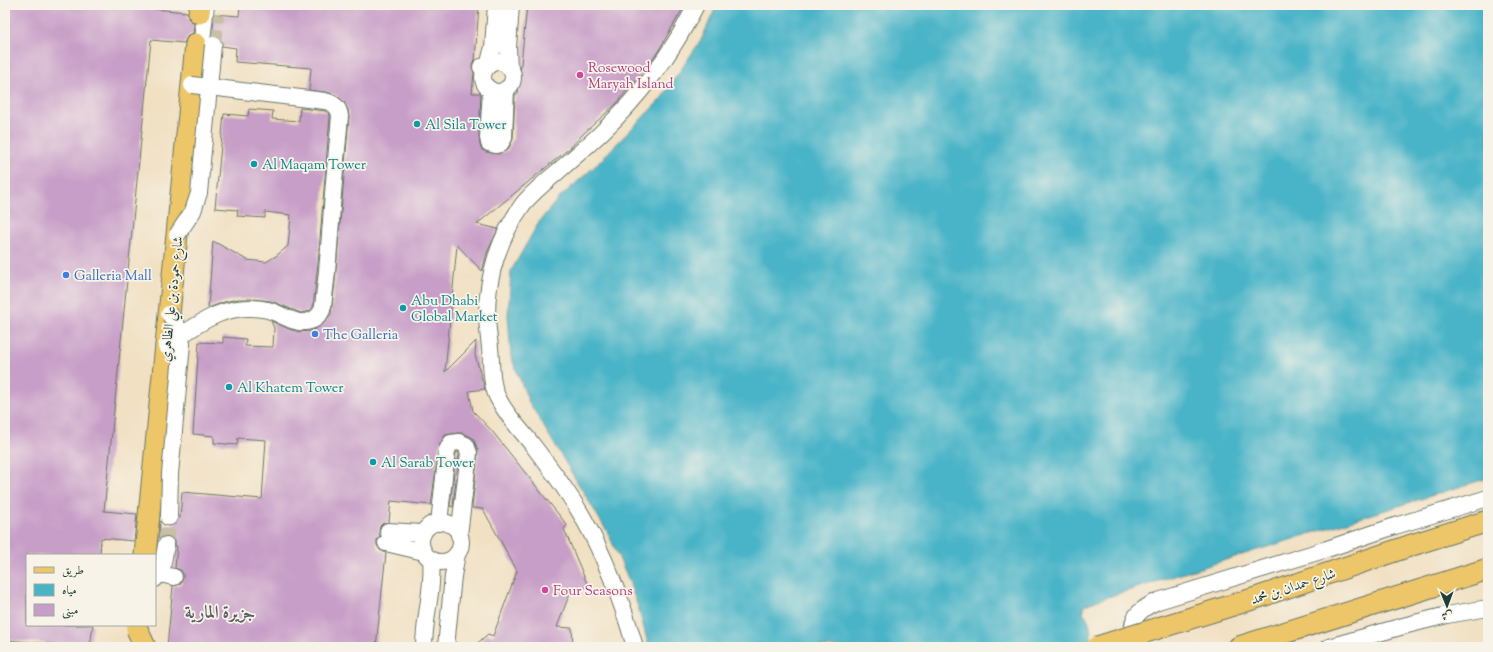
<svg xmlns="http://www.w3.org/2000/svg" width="1493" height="652" viewBox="0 0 1493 652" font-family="'Sorts Mill Goudy',Amiri,serif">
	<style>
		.water { fill: #4ab4c7; stroke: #34787e }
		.building { fill: #c79ec7 }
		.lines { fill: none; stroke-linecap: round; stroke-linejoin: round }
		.minor-tunnel { stroke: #c7bfa6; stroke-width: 16; stroke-dasharray: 16 8; stroke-linecap: butt }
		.minor-casing { stroke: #687666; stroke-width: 18 }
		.major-casing { stroke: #687666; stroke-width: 23 }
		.minor { stroke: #fff; stroke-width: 16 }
		.major { stroke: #ecc669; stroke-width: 21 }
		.minor-bridge-casing { stroke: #687666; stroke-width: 18; stroke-linecap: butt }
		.major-bridge-casing { stroke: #687666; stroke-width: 23; stroke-linecap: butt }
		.minor-bridge { stroke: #fff; stroke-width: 16 }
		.major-bridge { stroke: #ecc669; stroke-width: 21 }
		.hotel-dot { fill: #d1479c; stroke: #f7f3e8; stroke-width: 1.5 }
		.culture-dot { fill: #0f9aa8; stroke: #f7f3e8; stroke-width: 1.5 }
		.shop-dot { fill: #3f7fe0; stroke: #f7f3e8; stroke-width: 1.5 }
		.labels { text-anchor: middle; stroke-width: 3.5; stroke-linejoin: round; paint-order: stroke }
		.hotel-label { font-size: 14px; fill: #b23c85; stroke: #f7f3e8; text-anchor: start }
		.culture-label { font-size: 14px; fill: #0d838f; stroke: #f7f3e8; text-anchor: start }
		.shop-label { font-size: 14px; fill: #366cbe; stroke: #f7f3e8; text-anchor: start }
		.street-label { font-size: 14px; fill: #1f3d34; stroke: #f7f3e8 }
		.district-label { font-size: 18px; font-weight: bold; fill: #5a5f67; stroke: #f7f3e8 }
	</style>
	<rect width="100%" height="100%" fill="#f7f3e8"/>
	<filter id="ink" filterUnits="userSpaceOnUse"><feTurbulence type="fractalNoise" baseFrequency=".025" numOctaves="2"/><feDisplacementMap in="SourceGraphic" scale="8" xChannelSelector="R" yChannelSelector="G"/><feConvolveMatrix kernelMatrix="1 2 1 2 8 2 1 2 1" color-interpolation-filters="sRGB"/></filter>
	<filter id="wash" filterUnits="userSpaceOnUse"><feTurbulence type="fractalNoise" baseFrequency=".012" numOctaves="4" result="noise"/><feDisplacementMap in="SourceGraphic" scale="16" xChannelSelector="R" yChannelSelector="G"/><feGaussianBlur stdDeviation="0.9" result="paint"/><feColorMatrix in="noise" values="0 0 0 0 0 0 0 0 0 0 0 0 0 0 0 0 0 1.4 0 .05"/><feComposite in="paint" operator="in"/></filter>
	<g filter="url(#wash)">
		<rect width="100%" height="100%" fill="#f1e0c2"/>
		<!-- water -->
		<path class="water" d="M 717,5 L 1488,5 L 1488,478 L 1101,599 L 1085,605 L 1083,612 C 1092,622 1091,634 1091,647 L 649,647 L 638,607 L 628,578 L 608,533 L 529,402 L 511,357 L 508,315 L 511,271 L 539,222 L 557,200 L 594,167 L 661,99 L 701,40 Z"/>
		<g id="blocks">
			<!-- building -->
			<g class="building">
				<path d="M 5,5 L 154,5 L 154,9 L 187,12 L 188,18 L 194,24 L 193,33 L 187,37 L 184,43 L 151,40 L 104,511 L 137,514 L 134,541 L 101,538 L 100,555 L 27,555 L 27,625 L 93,625 L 90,647 L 5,640 Z"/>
				<path d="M 240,5 L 479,5 L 475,60 L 472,63 L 472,68 L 474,73 L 472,93 L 481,93 L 479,137 L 480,145 L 482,150 L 486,152 L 498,154 L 508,150 L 513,139 L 515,94 L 518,94 L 527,5 L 685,5 L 657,53 L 617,103 L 584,133 L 571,147 L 477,224 L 498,229 L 487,253 L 482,271 L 457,245 L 445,372 L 476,341 L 475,355 L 485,389 L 469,391 L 473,411 L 492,431 L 567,525 L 564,529 L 588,586 L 570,593 L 557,627 L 572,628 L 573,647 L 473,647 L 488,634 L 493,636 L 517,571 L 483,509 L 472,508 L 478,450 L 473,438 L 463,433 L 458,433 L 445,435 L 439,446 L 431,505 L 391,501 L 389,522 L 383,523 L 380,526 L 379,531 L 380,536 L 377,540 L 377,545 L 380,550 L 386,553 L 376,647 L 167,647 L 173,586 L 181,584 L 183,578 L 183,574 L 181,570 L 175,568 L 177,546 L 175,546 L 175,541 L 172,537 L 167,536 L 162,536 L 159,539 L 160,521 L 164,525 L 168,526 L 173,525 L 177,522 L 178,518 L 180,518 L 182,492 L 262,499 L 266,440 L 238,438 L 237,445 L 214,443 L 214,436 L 193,434 L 199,342 L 223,343 L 223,337 L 246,339 L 245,346 L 273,347 L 274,328 L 271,321 L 289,329 L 299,332 L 310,331 L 317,328 L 324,323 L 331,314 L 335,282 L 349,117 L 348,110 L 344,102 L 336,95 L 326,92 L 309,90 L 311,68 L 235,62 L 236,48 L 222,46 L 222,41 L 219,38 L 212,36 L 215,14 L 239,16 Z"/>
				<path d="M 300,108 L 325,111 L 329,113 L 330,116 L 318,263 L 313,307 L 309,311 L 301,313 L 271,301 L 253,299 L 238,299 L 224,302 L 208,308 L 213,241 L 247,260 L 266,262 L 276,256 L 288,246 L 291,215 L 265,212 L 265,218 L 237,216 L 238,210 L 215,208 L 224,114 L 248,116 L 249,109 L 273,111 L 272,119 L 299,121 Z"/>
				<path d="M 458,452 L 459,454 L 453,507 L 450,506 L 456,453 Z"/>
			</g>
		</g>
	</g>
	<g filter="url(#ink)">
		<use href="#blocks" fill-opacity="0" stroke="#687666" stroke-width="1"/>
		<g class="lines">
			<!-- minor-tunnel -->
			<g class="minor-tunnel">
				<path d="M 213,45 L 216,14"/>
				<path d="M 166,545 L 169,517"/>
			</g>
			<!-- minor casing -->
			<g class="minor-casing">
				<g id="minor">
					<path d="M 200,58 L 206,5"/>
					<circle cx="498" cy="77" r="15"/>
					<path d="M 481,67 L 488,66 L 493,47 L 496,5"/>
					<path d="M 509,68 L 508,48 L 511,5"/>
					<path d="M 491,90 L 488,138 L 489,143 L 496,145 L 500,144 L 504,138 L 506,89"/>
					<circle cx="441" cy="542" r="20"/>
					<path d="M 439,523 L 447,450 L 451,443 L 459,442 L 466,445 L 469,453 L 459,535"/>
					<path d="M 388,531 L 423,533"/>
					<path d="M 386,543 L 424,552"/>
					<path d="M 159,574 L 174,577"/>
					<path d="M 155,579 L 162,569 L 166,545"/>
					<path d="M 424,647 C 424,617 434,589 431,559"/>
					<path d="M 446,647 L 453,576 L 457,554"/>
					<path d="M 635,647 C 622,601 605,556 581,514 C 566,489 549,466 531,443 C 520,429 507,416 499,400 C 490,385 492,365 490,348 C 489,337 487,326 487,314 C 487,275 500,236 523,204 C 533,192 544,183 556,173 C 570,161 585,148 599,135 C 638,98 672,54 696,5"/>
					<path d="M 1134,647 C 1130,620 1133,612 1158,601 L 1324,550 L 1395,526 L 1488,498"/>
					<path d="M 1329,647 L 1407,625 L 1447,615 L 1488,608"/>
				</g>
			</g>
			<!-- major casing -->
			<g class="major-casing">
				<g id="major">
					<path d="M 199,13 L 200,5"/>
					<path d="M 1418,543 L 1488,521"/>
					<path d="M 145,555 L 196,44"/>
					<path d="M 1239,647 L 1488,569"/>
				</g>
			</g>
			<!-- minor -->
			<use href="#minor" class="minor"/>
			<!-- major -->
			<use href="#major" class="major"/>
			<!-- minor-bridge casing -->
			<g class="minor-bridge-casing">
				<g id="minor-bridge">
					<path d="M 177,235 L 193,211 L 199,193 L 213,45"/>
					<path d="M 169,314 C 177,323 181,332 182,344 L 170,474 L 169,517"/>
					<path d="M 166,346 C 199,323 226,301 268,310 C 280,313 294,324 305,322 C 313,321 319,317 322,310 C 324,304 324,296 325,289 C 328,267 329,245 331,222 C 333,187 337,152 340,116 C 339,107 334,103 325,101 L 192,85"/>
				</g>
			</g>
			<!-- major-bridge casing -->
			<g class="major-bridge-casing">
				<g id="major-bridge">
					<path d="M 137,629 L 145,647"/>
					<path d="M 1097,647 L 1259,597 L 1418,543"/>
				</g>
			</g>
			<!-- minor-bridge -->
			<use href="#minor-bridge" class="minor-bridge"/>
			<!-- major-bridge -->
			<use href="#major-bridge" class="major-bridge"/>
		</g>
	</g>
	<!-- markers -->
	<g class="hotel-dot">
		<circle cx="580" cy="75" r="4"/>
		<circle cx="545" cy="590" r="4"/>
	</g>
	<g class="culture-dot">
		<circle cx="417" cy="124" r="4"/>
		<circle cx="254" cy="164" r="4"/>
		<circle cx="403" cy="308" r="4"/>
		<circle cx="229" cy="387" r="4"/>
		<circle cx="373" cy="462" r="4"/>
	</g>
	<g class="shop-dot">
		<circle cx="66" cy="275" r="4"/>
		<circle cx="315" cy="334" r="4"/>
	</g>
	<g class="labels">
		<!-- hotel labels -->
		<g class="hotel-label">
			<text x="588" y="72">Rosewood<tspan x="588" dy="16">Maryah Island</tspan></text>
			<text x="553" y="595">Four Seasons</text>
		</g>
		<!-- culture labels -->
		<g class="culture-label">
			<text x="425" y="129">Al Sila Tower</text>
			<text x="262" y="169">Al Maqam Tower</text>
			<text x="411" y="305">Abu Dhabi<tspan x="411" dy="16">Global Market</tspan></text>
			<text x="237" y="392">Al Khatem Tower</text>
			<text x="381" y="467">Al Sarab Tower</text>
		</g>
		<!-- shop labels -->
		<g class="shop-label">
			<text x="74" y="280">Galleria Mall</text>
			<text x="323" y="339">The Galleria</text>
		</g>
		<!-- street labels -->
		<g class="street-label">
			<text transform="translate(171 299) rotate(-84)" y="5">شارع حمودة بن علي الظاهري</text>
			<text transform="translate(1293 586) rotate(-18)" y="5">شارع حمدان بن محمد</text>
		</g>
		<!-- district labels -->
		<g class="district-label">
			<text x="220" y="618">جزيرة المارية</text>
		</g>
	</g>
	<!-- margin -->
	<rect width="1493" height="652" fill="none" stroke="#f7f3e8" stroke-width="20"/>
	<!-- legend -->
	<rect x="26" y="554" width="130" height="72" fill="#f7f3e8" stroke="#a1aaa0"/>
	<rect x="34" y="567" width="20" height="6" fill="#ecc669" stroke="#a1aaa0"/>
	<text x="62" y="574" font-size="12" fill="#1f3d34">طريق</text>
	<rect x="34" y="584" width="20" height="12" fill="#4ab4c7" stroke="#a1aaa0"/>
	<text x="62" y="594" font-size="12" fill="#1f3d34">مياه</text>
	<rect x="34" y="604" width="20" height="12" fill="#c79ec7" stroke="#a1aaa0"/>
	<text x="62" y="614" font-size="12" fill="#1f3d34">مبنى</text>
	<!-- north arrow -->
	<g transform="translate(1447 606) rotate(179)" stroke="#f7f3e8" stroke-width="3" paint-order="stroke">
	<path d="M0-3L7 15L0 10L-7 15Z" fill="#1f3d34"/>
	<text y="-6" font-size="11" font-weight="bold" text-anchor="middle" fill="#1f3d34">ش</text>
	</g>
</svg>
